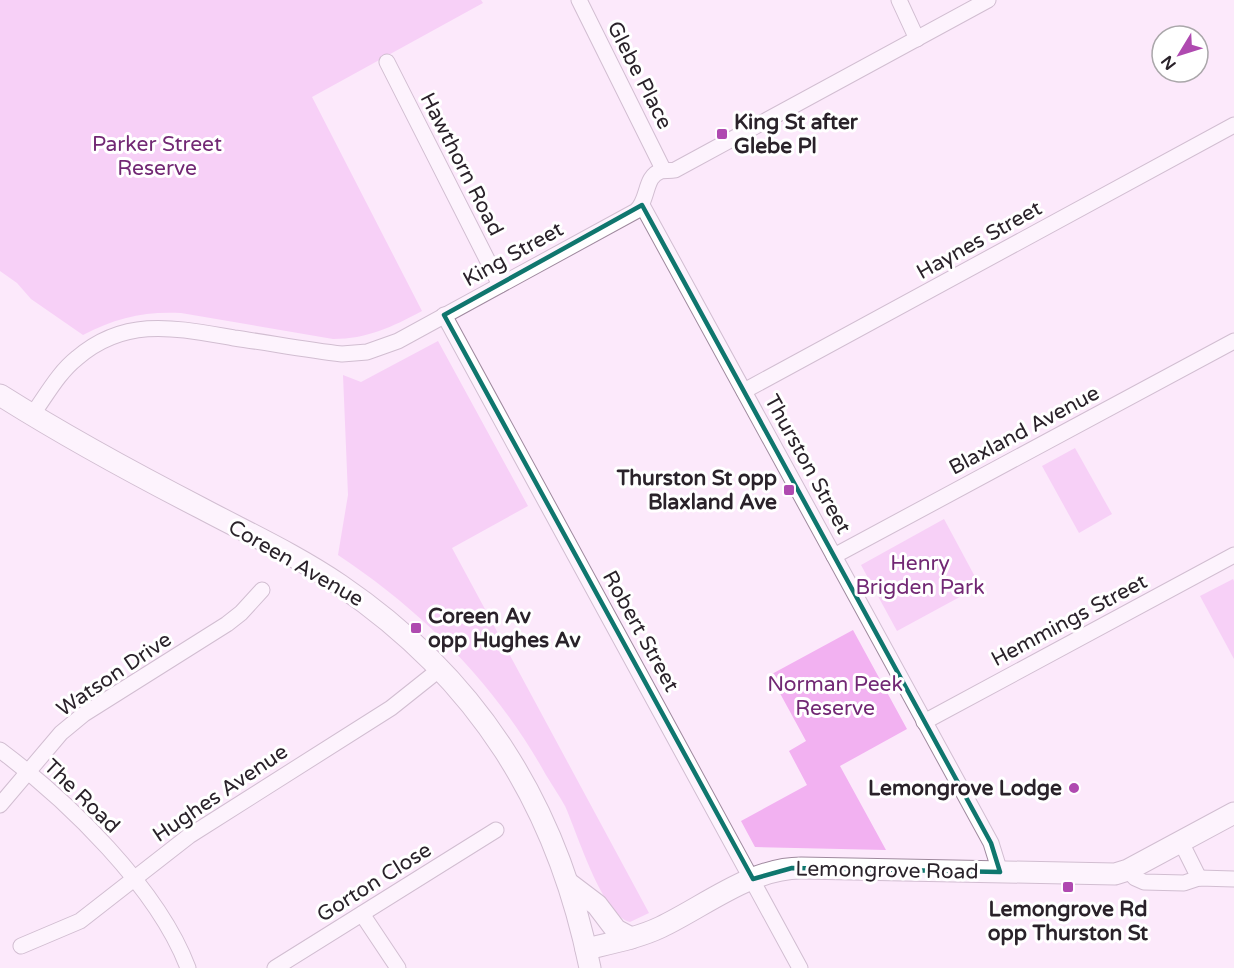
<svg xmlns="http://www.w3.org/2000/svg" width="1234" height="968" viewBox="0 0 1234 968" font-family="'Varela Round',sans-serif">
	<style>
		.green { fill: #f2b1f1 }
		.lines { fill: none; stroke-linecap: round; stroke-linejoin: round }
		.street-casing { stroke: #9f899e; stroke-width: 17 }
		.secondary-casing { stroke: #9f899e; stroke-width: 23 }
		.street { stroke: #fff; stroke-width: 15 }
		.secondary { stroke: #fff; stroke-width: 21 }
		.marked { fill: none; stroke: #0f766e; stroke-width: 4.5; stroke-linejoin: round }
		.poi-dot { fill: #af4ab0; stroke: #fff; stroke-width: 2 }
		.labels { text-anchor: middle; stroke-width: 6; stroke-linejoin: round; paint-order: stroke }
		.street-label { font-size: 21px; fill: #2a222a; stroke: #fff }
		.poi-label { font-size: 21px; font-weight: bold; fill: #2a222a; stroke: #fff; text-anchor: start }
		.park-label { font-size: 21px; fill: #722874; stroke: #fff }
	</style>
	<rect width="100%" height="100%" fill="#fce9fb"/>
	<!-- green -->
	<g class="green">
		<path d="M 0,0 L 481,0 L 483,3 L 312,97 L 422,311 C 392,327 367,339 333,339 L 181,313 C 145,311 115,318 83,335 L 31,299 L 17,283 L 0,271 Z"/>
		<path d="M 438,341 L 528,506 L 452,548 L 649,913 L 630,922 C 602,916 577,832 565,806 C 559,795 552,785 546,775 C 496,685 424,612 338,555 L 348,495 L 343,375 L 361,382 Z"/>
		<path d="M 1075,448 L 1112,514 L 1079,533 L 1042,466 Z"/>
		<path d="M 944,519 L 980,586 L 897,631 L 861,565 Z"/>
		<path d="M 1233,579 L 1234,581 L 1234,659 L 1200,596 Z"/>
		<path d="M 853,630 L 907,729 L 840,766 L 886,850 L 755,847 L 741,821 L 807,785 L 789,751 L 806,741 L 770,675 Z"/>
	</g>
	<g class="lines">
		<!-- street casing -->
		<g class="street-casing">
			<g id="street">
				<path d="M 579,0 L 663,169"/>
				<path d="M 899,0 L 917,39"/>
				<path d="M 387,62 L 500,285"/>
				<path d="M 642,205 L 991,843 L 1000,872"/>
				<path d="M 444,315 L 800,968"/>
				<path d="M 744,391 L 1234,125"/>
				<path d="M 32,415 C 46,396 58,373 77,358 C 126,316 176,328 234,338 C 270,343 306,350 342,354 L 367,352 L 398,341 L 636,211 C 649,200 644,176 661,171 C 665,170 670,171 675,170 L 988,0"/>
				<path d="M 834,556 L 1234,341"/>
				<path d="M 924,722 L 1234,555"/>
				<path d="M 0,750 C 68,801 158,888 188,968"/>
				<path d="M 0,805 L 61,733 L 84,714 L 227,624 L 241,613 L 262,590"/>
				<path d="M 1181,842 L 1199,878"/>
				<path d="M 1128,870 L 1135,878 L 1144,882 L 1184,883 L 1199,878 L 1234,879"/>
				<path d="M 362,914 L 398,968"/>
				<path d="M 21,946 L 80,921 L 189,836 L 391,708 L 440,669"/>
				<path d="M 275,968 L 496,830"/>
			</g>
		</g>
		<!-- secondary casing -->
		<g class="secondary-casing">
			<g id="secondary">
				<path d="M 0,395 C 65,436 133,473 201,508 C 248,533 296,555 340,585 C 478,679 557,805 590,968"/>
				<path d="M 568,883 L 597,905 L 616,930 L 631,938"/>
				<path d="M 586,949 C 611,943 638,938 661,927 C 705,906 751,868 801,868 L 1115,874 L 1128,870 L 1234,813"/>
			</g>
		</g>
		<!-- street -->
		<use href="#street" class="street"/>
		<!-- secondary -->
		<use href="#secondary" class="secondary"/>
	</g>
	<!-- marked area -->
	<path d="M0 0H1234V968H0ZM 642,205 L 991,843 L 1000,872 L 792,868 L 753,879 L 444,315 Z" fill="#fce9fb" fill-opacity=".55" fill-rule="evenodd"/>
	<path class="marked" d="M 642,205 L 991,843 L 1000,872 L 792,868 L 753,879 L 444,315 Z"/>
	<!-- markers -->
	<g class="poi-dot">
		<rect x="716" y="128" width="12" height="12" rx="3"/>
		<rect x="783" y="484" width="12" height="12" rx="3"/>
		<rect x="410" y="622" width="12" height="12" rx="3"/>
		<circle cx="1074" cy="788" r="6"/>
		<rect x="1062" y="881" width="12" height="12" rx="3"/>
	</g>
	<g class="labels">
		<!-- street labels -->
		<g class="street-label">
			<text transform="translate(640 75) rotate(63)" y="7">Glebe Place</text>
			<text transform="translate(462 164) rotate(63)" y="7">Hawthorn Road</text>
			<text transform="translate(979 240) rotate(-29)" y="7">Haynes Street</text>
			<text transform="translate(513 254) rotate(-29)" y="7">King Street</text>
			<text transform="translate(1024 430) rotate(-28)" y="7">Blaxland Avenue</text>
			<text transform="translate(808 464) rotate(61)" y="7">Thurston Street</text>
			<text transform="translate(296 563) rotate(30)" y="7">Coreen Avenue</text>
			<text transform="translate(1069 620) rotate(-28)" y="7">Hemmings Street</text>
			<text transform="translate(641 631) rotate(61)" y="7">Robert Street</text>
			<text transform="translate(114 674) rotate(-34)" y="7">Watson Drive</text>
			<text transform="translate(220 793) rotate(-34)" y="7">Hughes Avenue</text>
			<text transform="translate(82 796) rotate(44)" y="7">The Road</text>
			<text transform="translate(887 870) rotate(1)" y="7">Lemongrove Road</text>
			<text transform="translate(374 882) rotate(-32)" y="7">Gorton Close</text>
		</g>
		<!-- poi labels -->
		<g class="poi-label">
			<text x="734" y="129">King St after<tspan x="734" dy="24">Glebe Pl</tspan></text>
			<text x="777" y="485" text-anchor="end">Thurston St opp<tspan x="777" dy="24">Blaxland Ave</tspan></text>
			<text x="428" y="623">Coreen Av<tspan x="428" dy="24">opp Hughes Av</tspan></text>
			<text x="1062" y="795" text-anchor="end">Lemongrove Lodge</text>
			<text x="1068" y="916" text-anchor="middle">Lemongrove Rd<tspan x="1068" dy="24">opp Thurston St</tspan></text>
		</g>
		<!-- park labels -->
		<g class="park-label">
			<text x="157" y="151">Parker Street<tspan x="157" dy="24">Reserve</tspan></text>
			<text x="920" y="570">Henry<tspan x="920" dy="24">Brigden Park</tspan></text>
			<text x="835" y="691">Norman Peek<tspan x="835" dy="24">Reserve</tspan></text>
		</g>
	</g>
	<!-- north arrow -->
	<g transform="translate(1180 54) rotate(232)"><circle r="28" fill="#ffffff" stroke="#aaa7aa" stroke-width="1.5"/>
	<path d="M0-4.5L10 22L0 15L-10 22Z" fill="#af4ab0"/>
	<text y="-9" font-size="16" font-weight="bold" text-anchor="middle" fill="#2a222a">N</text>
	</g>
</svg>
